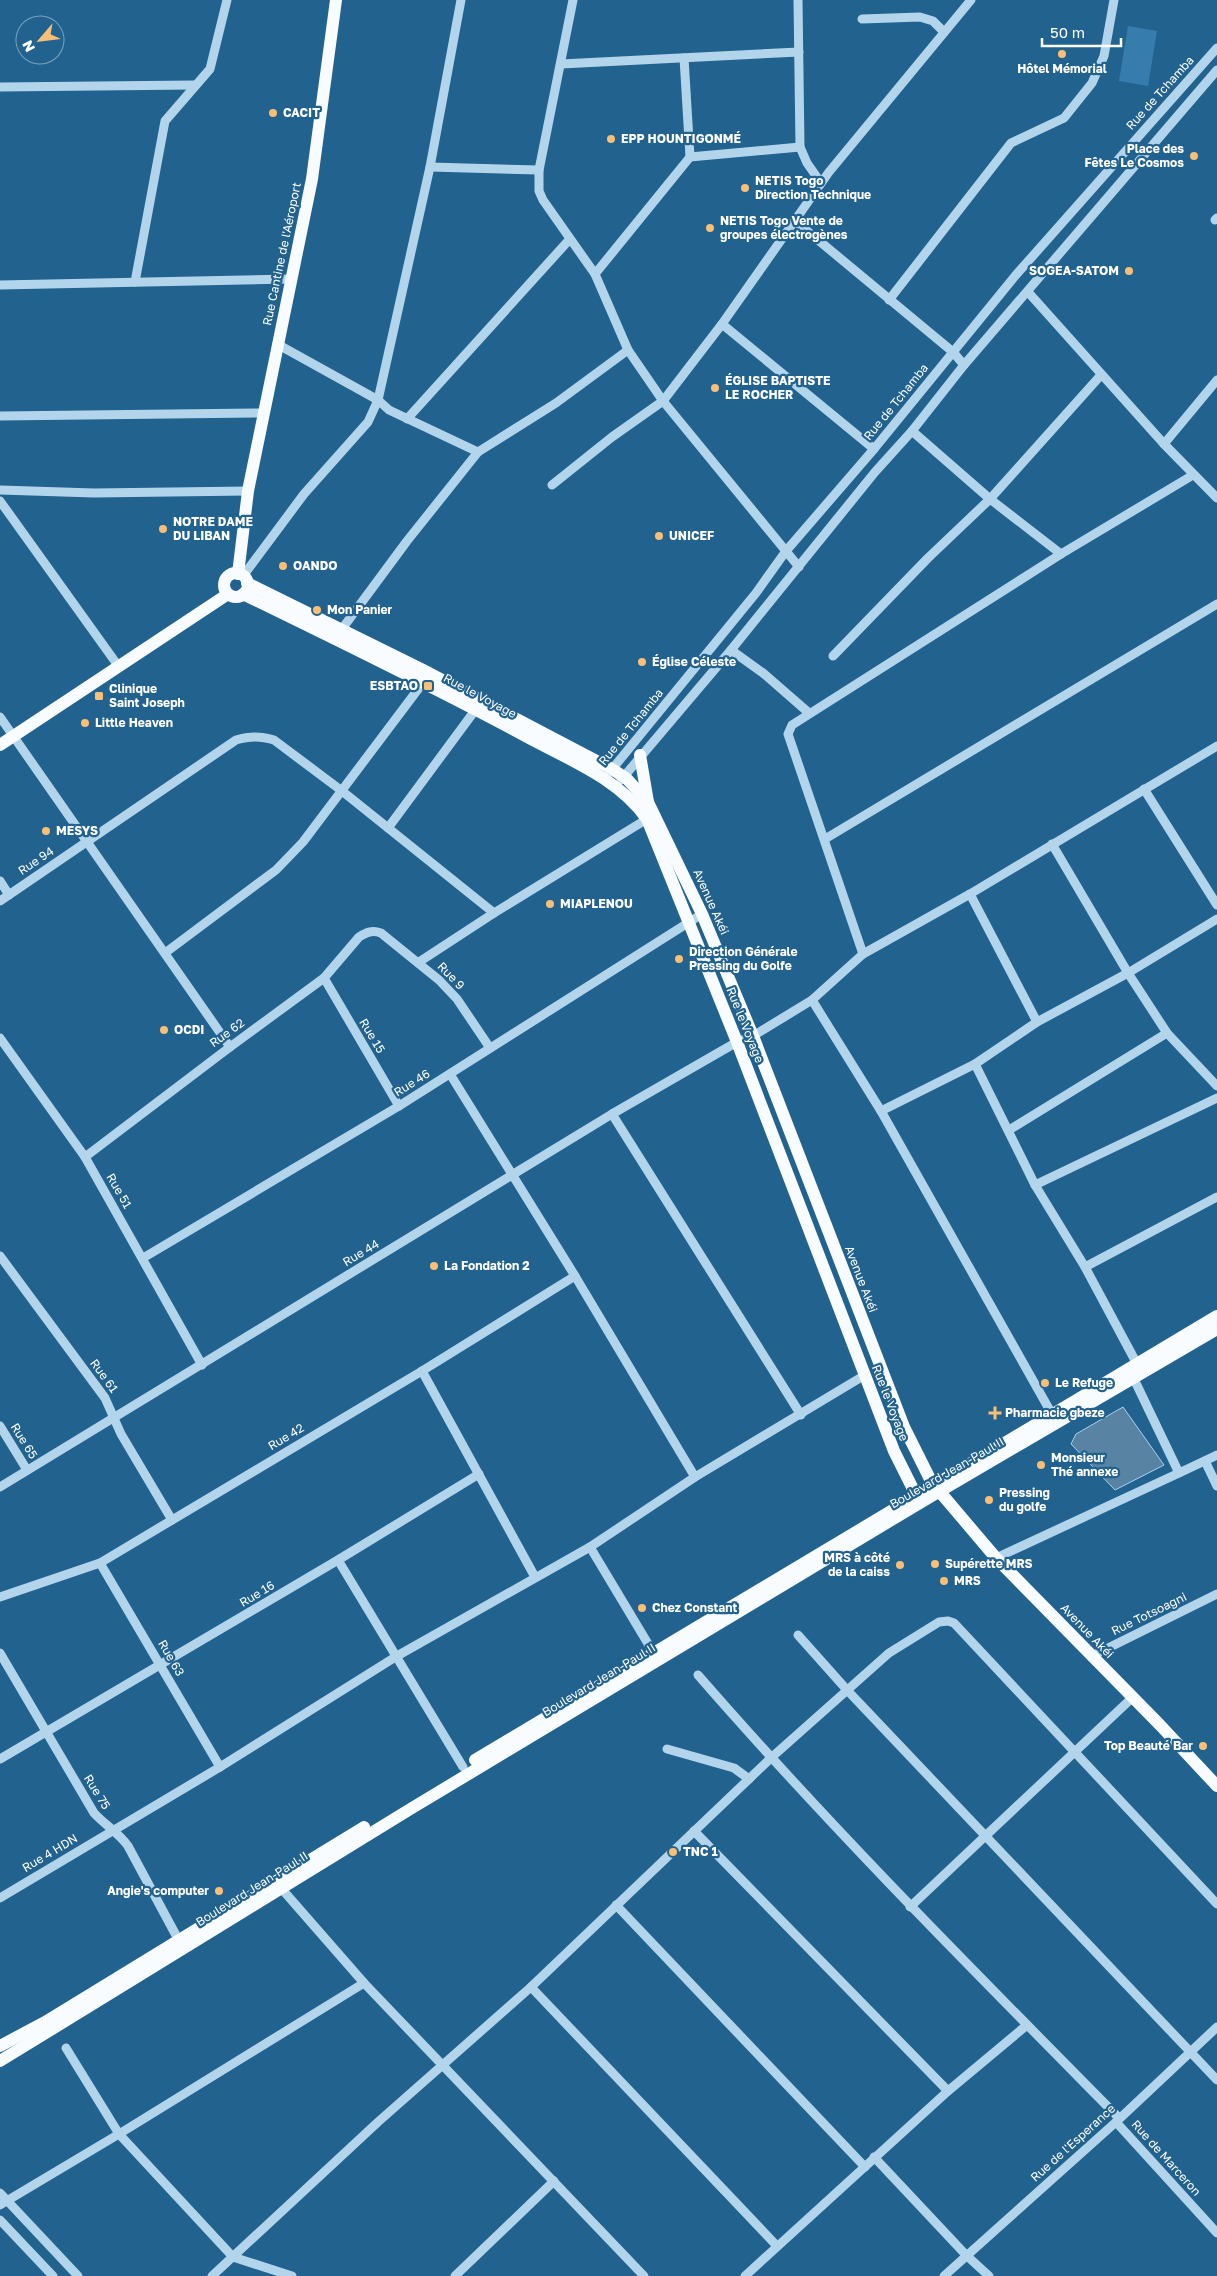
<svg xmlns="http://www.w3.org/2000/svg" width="1217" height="2276" viewBox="0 0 1217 2276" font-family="'Golos Text',sans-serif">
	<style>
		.green { fill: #367dad }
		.water { fill: #5883a2; stroke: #a7d2ed }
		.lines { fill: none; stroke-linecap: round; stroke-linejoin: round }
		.minor { stroke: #b3d5ec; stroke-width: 9 }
		.major { stroke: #f8fcff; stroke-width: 12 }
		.poi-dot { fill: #f8bf75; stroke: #22628f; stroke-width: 2 }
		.labels { text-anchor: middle; stroke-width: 4.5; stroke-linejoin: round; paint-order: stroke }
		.poi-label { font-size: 12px; font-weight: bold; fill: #fff; stroke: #22628f; text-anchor: start }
		.street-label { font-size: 12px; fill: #fff; stroke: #22628f }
	</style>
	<rect width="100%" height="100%" fill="#22628f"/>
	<!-- green -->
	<path class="green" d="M 1128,26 L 1157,31 L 1148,86 L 1119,81 Z"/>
	<!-- water -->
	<path class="water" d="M 1123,1407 L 1164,1465 L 1115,1490 L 1071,1444 L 1076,1434 Z"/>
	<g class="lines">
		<!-- minor -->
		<g class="minor">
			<path d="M 573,0 L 539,170 L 539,191 L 543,200 L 595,274 L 628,350 L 663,401 L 799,567"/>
			<path d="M 798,0 L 800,147 L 807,163 L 821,183"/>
			<path d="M 862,19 L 920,17 L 933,21 L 944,32"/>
			<path d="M 561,64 L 799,52"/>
			<path d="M 0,87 L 194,85"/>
			<path d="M 690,157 L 800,147"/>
			<path d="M 430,167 L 539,170"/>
			<path d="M 794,220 L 953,352 L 964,365"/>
			<path d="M 1215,220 L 1217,218"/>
			<path d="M 595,274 L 690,157 L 684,58"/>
			<path d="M 135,282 L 165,121 L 210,69 L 227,0"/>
			<path d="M 0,285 L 290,279"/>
			<path d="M 1028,292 L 1164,444 L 1217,498"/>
			<path d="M 889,300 L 1011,143 L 1064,118 L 1092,83 L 1104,56 L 1114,0"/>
			<path d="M 722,324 L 874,449"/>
			<path d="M 277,344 L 378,400 L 389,410 L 478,452"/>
			<path d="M 0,416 L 264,413"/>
			<path d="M 407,419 L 569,240"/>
			<path d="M 912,431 L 990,499 L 1061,554"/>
			<path d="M 1164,444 L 1217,380"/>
			<path d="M 552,485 L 612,437 L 663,401 L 722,324 L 829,172 L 971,0"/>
			<path d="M 0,490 L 94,493 L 248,491"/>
			<path d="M 0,501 L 119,667"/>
			<path d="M 243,576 L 304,494 L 368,422 L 378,400 L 430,167 L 461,0"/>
			<path d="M 339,633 L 407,541 L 478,452 L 556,403 L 628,350"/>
			<path d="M 731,650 L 763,673 L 809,713"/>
			<path d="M 833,656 L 928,558 L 990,499 L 1101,375"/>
			<path d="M 0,717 L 230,1047"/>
			<path d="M 609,773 L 756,593 L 786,551 L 874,449 L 1015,276 L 1217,48"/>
			<path d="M 621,780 L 731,650 L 875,472 L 912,431 L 964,365 L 1217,70"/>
			<path d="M 1144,789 L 1217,905"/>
			<path d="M 388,828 L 476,709"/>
			<path d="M 825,839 L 1217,604"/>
			<path d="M 1052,844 L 1128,973 L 1167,1033 L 1217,1086"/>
			<path d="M 0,881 L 9,895"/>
			<path d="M 970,894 L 1037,1022"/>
			<path d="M 0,901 L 236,740 C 250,736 260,736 274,740 L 342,791 L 494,913"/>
			<path d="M 165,953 L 276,870 L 303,842 L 425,680"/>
			<path d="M 863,954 L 788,734 L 792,725 L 1061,554 L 1193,475"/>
			<path d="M 419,962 L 494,913 L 647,819 L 652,817"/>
			<path d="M 324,978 L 399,1106"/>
			<path d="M 812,1000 L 881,1111 L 1053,1416"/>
			<path d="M 0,1038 L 85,1157 L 202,1365"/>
			<path d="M 975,1064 L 1035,1185 L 1085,1267 L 1137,1364"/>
			<path d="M 450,1074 L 575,1276 L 695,1477"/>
			<path d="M 881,1111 L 975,1064 L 1037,1022 L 1128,973 L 1217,919"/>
			<path d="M 612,1114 L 801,1415"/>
			<path d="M 1009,1130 L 1167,1033"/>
			<path d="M 85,1157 L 230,1047 L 324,978 L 359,937 C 367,932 372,930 381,933 L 439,980 L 457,999 L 490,1048"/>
			<path d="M 1035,1185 L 1217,1098"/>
			<path d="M 0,1256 L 105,1398 L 121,1434 L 172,1520"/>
			<path d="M 143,1258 L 399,1106 L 702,914"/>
			<path d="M 1085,1267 L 1217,1197"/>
			<path d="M 422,1371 L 535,1577"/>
			<path d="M 0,1426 L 27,1470"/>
			<path d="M 1205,1461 L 1217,1486"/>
			<path d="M 1179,1473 L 1217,1455"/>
			<path d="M 0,1487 L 612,1114 L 737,1042 L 753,1036 L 812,1000 L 863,954 L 970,894 L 1217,746"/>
			<path d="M 590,1547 L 653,1652"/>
			<path d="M 996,1558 L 1179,1473 L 1134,1379"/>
			<path d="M 338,1560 L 463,1767"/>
			<path d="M 100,1563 L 220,1767"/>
			<path d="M 0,1597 L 100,1563 L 422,1371 L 575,1276"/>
			<path d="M 798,1635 L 847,1690 L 1217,2080"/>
			<path d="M 0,1653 L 94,1813 C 105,1825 119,1833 128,1846 L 178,1939"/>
			<path d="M 1092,1656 L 1217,1594"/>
			<path d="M 698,1675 C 832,1829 976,1973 1119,2118"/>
			<path d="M 667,1749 L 734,1768 L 749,1779"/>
			<path d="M 0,1759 L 338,1560 L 479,1474"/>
			<path d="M 694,1831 L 948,2091"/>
			<path d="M 281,1888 L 364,1983 L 644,2276"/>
			<path d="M 0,1898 L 220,1767 L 397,1656 L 590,1547 L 695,1477 L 865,1375"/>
			<path d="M 616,1905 L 865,2167"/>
			<path d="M 910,1907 L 1133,1697"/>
			<path d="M 531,1987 L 777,2246"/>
			<path d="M 66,2048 L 119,2134 L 233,2257 L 292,2276"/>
			<path d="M 1116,2122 L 1217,2233"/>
			<path d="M 874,2157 L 966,2255 L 989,2276"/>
			<path d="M 0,2193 L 78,2276"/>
			<path d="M 0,2205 L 119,2134 L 364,1983"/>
			<path d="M 0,2220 L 53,2276"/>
			<path d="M 212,2276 L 378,2122 L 531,1987 L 772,1757 L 889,1653 L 939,1622 L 948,1621 L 954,1623 L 1217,1904"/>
			<path d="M 455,2276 L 554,2181"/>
			<path d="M 745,2276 L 948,2091 L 1027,2025"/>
			<path d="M 944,2276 L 1116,2122 L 1217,2027"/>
		</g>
		<!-- major -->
		<g class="major">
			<circle cx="236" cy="585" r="12"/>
			<path d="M 238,574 L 248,491 L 312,179 L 336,0"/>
			<path d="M 247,583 L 429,673 L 612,769 L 627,779 L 648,802 L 702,914 L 753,1036 L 904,1427 L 933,1485 L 939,1488"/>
			<path d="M 243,594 C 339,641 435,687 529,738 C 570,760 619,779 647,819 L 737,1042 L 894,1451 L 916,1495 L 923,1497"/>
			<path d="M 0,745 L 228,594"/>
			<path d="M 640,755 L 648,802"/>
			<path d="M 940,1492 L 996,1558 L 1160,1725 L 1217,1786"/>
			<path d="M 475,1760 L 1217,1316"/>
			<path d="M 0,2046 L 45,2022 L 364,1827"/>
			<path d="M 0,2061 L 412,1808 L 928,1498 L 1217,1329"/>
		</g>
	</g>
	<!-- markers -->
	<g class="poi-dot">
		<circle cx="1062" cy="54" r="5"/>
		<circle cx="273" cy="113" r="5"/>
		<circle cx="611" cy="139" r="5"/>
		<circle cx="1194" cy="156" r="5"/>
		<circle cx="745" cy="188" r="5"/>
		<circle cx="710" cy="228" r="5"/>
		<circle cx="1129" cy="271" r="5"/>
		<circle cx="715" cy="388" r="5"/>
		<circle cx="163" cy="529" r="5"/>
		<circle cx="659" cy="536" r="5"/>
		<circle cx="283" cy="566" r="5"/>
		<circle cx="317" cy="610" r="5"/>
		<circle cx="642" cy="662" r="5"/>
		<rect x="423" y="681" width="10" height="10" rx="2.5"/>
		<rect x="94" y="691" width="10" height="10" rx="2.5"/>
		<circle cx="85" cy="723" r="5"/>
		<circle cx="46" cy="831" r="5"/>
		<circle cx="550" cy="904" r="5"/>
		<circle cx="679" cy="959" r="5"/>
		<circle cx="164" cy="1030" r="5"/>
		<circle cx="434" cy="1266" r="5"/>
		<circle cx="1045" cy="1383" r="5"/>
		<path d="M992.5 1405.5h5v5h5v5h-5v5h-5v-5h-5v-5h5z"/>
		<circle cx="1041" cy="1465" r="5"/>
		<circle cx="989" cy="1500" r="5"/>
		<circle cx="935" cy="1564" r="5"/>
		<circle cx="900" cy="1565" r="5"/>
		<circle cx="944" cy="1581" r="5"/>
		<circle cx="642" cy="1608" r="5"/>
		<circle cx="1203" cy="1746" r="5"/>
		<circle cx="673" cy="1852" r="5"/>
		<circle cx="219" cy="1891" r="5"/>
	</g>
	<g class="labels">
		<!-- poi labels -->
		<g class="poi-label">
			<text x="1062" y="73" text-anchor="middle">Hôtel Mémorial</text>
			<text x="283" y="117">CACIT</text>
			<text x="621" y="143">EPP HOUNTIGONMÉ</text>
			<text x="1184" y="153" text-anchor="end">Place des<tspan x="1184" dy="14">Fêtes Le Cosmos</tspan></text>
			<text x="755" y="185">NETIS Togo<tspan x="755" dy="14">Direction Technique</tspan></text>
			<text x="720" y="225">NETIS Togo Vente de<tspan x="720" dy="14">groupes électrogènes</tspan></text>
			<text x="1119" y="275" text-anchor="end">SOGEA-SATOM</text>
			<text x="725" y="385">ÉGLISE BAPTISTE<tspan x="725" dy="14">LE ROCHER</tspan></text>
			<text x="173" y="526">NOTRE DAME<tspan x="173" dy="14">DU LIBAN</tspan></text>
			<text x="669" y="540">UNICEF</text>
			<text x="293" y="570">OANDO</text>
			<text x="327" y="614">Mon Panier</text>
			<text x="652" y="666">Église Céleste</text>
			<text x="418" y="690" text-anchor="end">ESBTAO</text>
			<text x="109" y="693">Clinique<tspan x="109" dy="14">Saint Joseph</tspan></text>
			<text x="95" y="727">Little Heaven</text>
			<text x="56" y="835">MESYS</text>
			<text x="560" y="908">MIAPLENOU</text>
			<text x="689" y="956">Direction Générale<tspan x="689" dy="14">Pressing du Golfe</tspan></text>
			<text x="174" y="1034">OCDI</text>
			<text x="444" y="1270">La Fondation 2</text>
			<text x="1055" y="1387">Le Refuge</text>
			<text x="1005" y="1417">Pharmacie gbeze</text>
			<text x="1051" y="1462">Monsieur<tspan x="1051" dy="14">Thé annexe</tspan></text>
			<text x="999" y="1497">Pressing<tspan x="999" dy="14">du golfe</tspan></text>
			<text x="890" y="1562" text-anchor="end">MRS à côté<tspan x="890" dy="14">de la caiss</tspan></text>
			<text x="945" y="1568">Supérette MRS</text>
			<text x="954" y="1585">MRS</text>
			<text x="652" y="1612">Chez Constant</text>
			<text x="1193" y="1750" text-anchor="end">Top Beauté Bar</text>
			<text x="683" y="1856">TNC 1</text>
			<text x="209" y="1895" text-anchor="end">Angie's computer</text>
		</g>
		<!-- street labels -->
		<g class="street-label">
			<text transform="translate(1160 93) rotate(-48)" y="4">Rue de Tchamba</text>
			<text transform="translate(282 254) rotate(-78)" y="4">Rue Cantine de l'Aéroport</text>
			<text transform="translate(896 402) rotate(-51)" y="4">Rue de Tchamba</text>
			<text transform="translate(480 696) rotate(28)" y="4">Rue le Voyage</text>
			<text transform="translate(631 727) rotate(-51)" y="4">Rue de Tchamba</text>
			<text transform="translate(36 861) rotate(-34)" y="4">Rue 94</text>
			<text transform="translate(711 902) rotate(66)" y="4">Avenue Akéi</text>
			<text transform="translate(451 976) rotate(46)" y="4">Rue 9</text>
			<text transform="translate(745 1025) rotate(68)" y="4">Rue le Voyage</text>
			<text transform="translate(227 1033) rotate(-36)" y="4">Rue 62</text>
			<text transform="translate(372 1036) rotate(59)" y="4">Rue 15</text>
			<text transform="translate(412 1083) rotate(-32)" y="4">Rue 46</text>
			<text transform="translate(119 1191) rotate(60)" y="4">Rue 51</text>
			<text transform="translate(361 1253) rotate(-31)" y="4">Rue 44</text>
			<text transform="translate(861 1279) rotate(69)" y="4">Avenue Akéi</text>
			<text transform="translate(104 1376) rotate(54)" y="4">Rue 61</text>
			<text transform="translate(890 1403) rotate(69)" y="4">Rue le Voyage</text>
			<text transform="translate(286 1437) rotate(-31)" y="4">Rue 42</text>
			<text transform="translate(24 1441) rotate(58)" y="4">Rue 65</text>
			<text transform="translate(947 1473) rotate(-30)" y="4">Boulevard Jean-Paul II</text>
			<text transform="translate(257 1594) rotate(-31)" y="4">Rue 16</text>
			<text transform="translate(1149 1614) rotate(-26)" y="4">Rue Totsoagni</text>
			<text transform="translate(1087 1631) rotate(46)" y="4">Avenue Akéi</text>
			<text transform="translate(171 1658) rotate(60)" y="4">Rue 63</text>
			<text transform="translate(599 1680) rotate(-31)" y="4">Boulevard Jean-Paul II</text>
			<text transform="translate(97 1792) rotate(58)" y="4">Rue 75</text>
			<text transform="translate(50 1853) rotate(-31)" y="4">Rue 4 HDN</text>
			<text transform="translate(252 1889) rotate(-32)" y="4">Boulevard Jean-Paul II</text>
			<text transform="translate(1073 2143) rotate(-42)" y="4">Rue de l'Esperance</text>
			<text transform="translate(1166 2158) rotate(48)" y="4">Rue de Marceron</text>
		</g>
	</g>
	<!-- north arrow -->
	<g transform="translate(40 40) rotate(242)"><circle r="24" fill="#22628f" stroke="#7aa1bc"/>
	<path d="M0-4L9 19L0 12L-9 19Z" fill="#f8bf75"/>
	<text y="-8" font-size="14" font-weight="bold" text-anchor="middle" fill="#ffffff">N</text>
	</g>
	<!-- scale -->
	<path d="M1042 38v8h79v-8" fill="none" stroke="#ffffff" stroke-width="2.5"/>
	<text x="1050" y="38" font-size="15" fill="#ffffff" stroke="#22628f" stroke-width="4" paint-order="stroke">50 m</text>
</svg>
